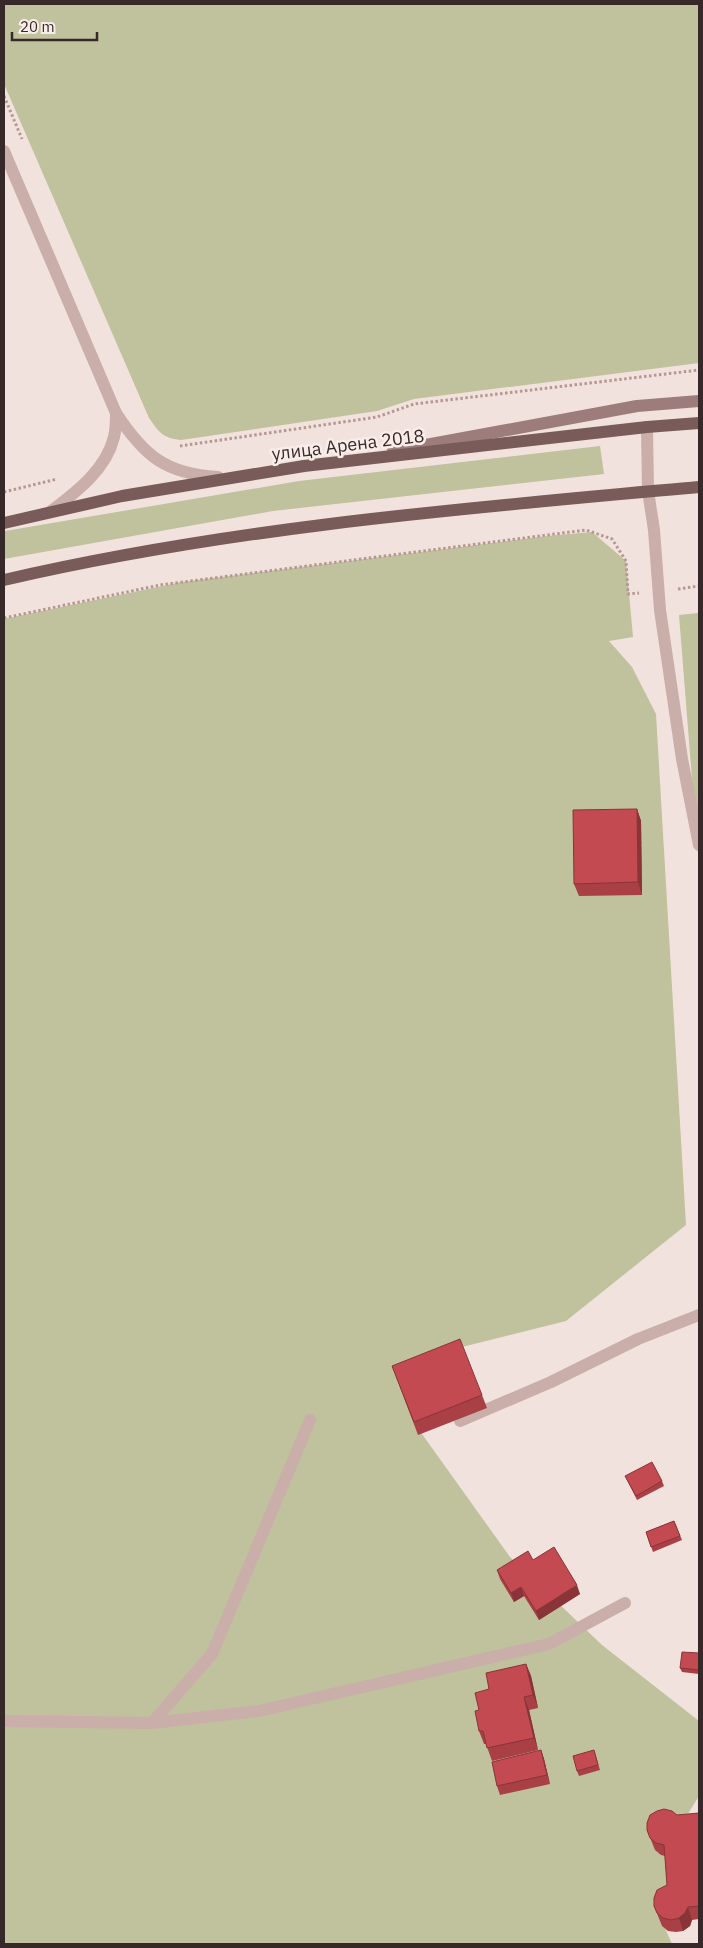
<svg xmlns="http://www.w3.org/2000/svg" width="703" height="1948" viewBox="0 0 703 1948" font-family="'IBM Plex Sans',sans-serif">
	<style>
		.green { fill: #c0c19d }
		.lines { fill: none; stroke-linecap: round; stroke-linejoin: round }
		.path { stroke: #b69893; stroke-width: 3; stroke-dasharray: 2.5 2.5; stroke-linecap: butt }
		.service { stroke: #caaea9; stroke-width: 12 }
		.minor { stroke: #caaea9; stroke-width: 12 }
		.secondary { stroke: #9d7d7b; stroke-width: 12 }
		.primary { stroke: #795b5a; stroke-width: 12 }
		.wall { fill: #a84046 }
		.shaded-wall { fill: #883439 }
		.building { fill: #c34a51; stroke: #883439 }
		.labels { text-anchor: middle; stroke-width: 5; stroke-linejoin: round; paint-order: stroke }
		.street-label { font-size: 18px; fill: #372929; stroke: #f9edea }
	</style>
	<rect width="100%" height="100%" fill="#f2e2dd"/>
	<!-- green -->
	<g class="green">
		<path d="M 4,4 L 699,4 L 699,363 L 414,399 L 377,411 L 181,440 C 162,438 159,432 149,418 L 4,84 Z"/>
		<path d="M 600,446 L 604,474 L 273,511 L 4,559 L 4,531 L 11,530 L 299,481 Z"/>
		<path d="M 592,532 L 626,561 L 633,637 L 609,641 L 632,667 L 656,714 L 686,1225 L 566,1321 L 450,1350 L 422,1434 L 510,1557 L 602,1645 L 699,1721 L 699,1796 L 681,1825 L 664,1926 L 672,1944 L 4,1944 L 4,619 L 182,582 L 547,536 Z"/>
		<path d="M 699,589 L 699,867 L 679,615 L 698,613 Z"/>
	</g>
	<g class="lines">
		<!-- path -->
		<g class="path">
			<path d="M 4,96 L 22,139"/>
			<path d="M 180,446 L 377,417 L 414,404 L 699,370"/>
			<path d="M 4,492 L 57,479"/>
			<path d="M 678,589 L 699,586"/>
			<path d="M 4,618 L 160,585 L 586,530 L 612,539 L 626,561 L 628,594 L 639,593"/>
		</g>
		<!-- service -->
		<g class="service">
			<path d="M 4,151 L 116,413 C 144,456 166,474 218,477"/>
			<path d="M 648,491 L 654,530 L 660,610 L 682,759 L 699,845"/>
			<path d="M 50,512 C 76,492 106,470 114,437 C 116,429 116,421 116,413"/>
			<path d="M 460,1421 L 551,1382 L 638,1339 L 699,1315"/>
		</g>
		<!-- minor -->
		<g class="minor">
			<path d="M 647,427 L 648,491"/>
			<path d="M 310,1420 L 212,1654 L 152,1723 L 259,1711 L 549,1644 L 625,1603"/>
			<path d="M 4,1721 L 152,1723"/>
		</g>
		<!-- secondary -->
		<path class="secondary" d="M 393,451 L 637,406 L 699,401"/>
		<!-- primary -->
		<g class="primary">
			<path d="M 4,523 L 122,496 L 304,466 L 647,427 L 699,423"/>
			<path d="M 4,580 C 232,527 466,508 699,487"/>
		</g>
	</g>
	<!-- wall -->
	<g class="wall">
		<path d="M 637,809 L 641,821 L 642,895 L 579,896 L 574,884 Z"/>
		<path d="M 392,1366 L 482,1395 L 487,1408 L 418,1435 Z"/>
		<path d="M 625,1476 L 662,1481 L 664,1486 L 637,1500 Z"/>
		<path d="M 674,1521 L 682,1540 L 653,1552 L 646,1532 Z"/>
		<path d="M 533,1560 L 580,1594 L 539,1620 L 524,1596 L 514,1602 L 500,1579 L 497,1570 Z"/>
		<path d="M 699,1653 L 699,1674 L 682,1672 L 680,1668 Z"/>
		<path d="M 526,1664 L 531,1676 L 538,1708 L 529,1710 L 538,1750 L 492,1761 L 486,1744 L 484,1744 L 479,1731 L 479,1710 L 489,1689 Z"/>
		<path d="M 541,1750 L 544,1759 L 550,1784 L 500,1795 L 497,1786 Z"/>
		<path d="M 594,1750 L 600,1770 L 579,1776 L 577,1771 Z"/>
		<path d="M 699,1813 L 699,1919 L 692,1920 L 690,1926 L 683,1931 L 676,1932 L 668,1931 L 662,1926 L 654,1906 L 667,1885 L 665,1856 L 661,1855 L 655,1850 L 647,1830 L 677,1815 Z"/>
	</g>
	<!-- shaded-wall -->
	<g class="shaded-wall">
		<path d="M 637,809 L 641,821 L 642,895 L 638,882 Z"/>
		<path d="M 577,1585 L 580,1594 L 539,1620 L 536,1611 Z"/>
		<path d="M 521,1587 L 524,1596 L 514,1602 L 511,1593 Z"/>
		<path d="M 526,1664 L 531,1676 L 538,1708 L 533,1695 Z"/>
		<path d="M 524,1697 L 529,1710 L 538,1750 L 534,1738 Z"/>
		<path d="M 541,1750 L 544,1759 L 550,1784 L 547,1775 Z"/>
		<path d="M 688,1907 L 692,1920 L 690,1926 L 683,1931 L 679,1918 Z"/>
	</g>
	<!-- building -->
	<g class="building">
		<path d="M 637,809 L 638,882 L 574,884 L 573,810 Z"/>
		<path d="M 460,1339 L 482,1395 L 414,1422 L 392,1366 Z"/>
		<path d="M 652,1462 L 662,1481 L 636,1496 L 625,1476 Z"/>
		<path d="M 674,1521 L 680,1536 L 651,1547 L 646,1532 Z"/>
		<path d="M 554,1547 L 577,1585 L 536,1611 L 521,1587 L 511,1593 L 497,1570 L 528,1551 L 533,1560 Z"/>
		<path d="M 682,1652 L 699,1653 L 699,1670 L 680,1668 Z"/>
		<path d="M 526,1664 L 533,1695 L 524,1697 L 534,1738 L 487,1748 L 483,1731 L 479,1731 L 475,1711 L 479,1710 L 475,1693 L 489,1689 L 486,1673 Z"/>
		<path d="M 541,1750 L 547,1775 L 497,1786 L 492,1762 Z"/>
		<path d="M 594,1750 L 598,1765 L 577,1771 L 573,1756 Z"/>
		<path d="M 664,1809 L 672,1811 L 677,1815 L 699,1813 L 699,1906 L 688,1907 L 685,1913 L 679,1918 L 671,1920 L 663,1918 L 657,1913 L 654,1906 L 654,1898 L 657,1890 L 667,1885 L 664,1845 L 656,1843 L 650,1838 L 647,1830 L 647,1823 L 650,1815 L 657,1811 Z"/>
	</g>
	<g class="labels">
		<!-- street labels -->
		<g class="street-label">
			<text transform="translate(348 445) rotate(-7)" y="6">улица Арена 2018</text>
		</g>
	</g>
	<!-- border -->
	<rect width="703" height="1948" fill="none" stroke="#372929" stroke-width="10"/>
	<!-- scale -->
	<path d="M12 32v8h85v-8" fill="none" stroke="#372929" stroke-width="2.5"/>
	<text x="20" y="32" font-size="15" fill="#372929" stroke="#f9edea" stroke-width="4" paint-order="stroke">20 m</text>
</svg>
